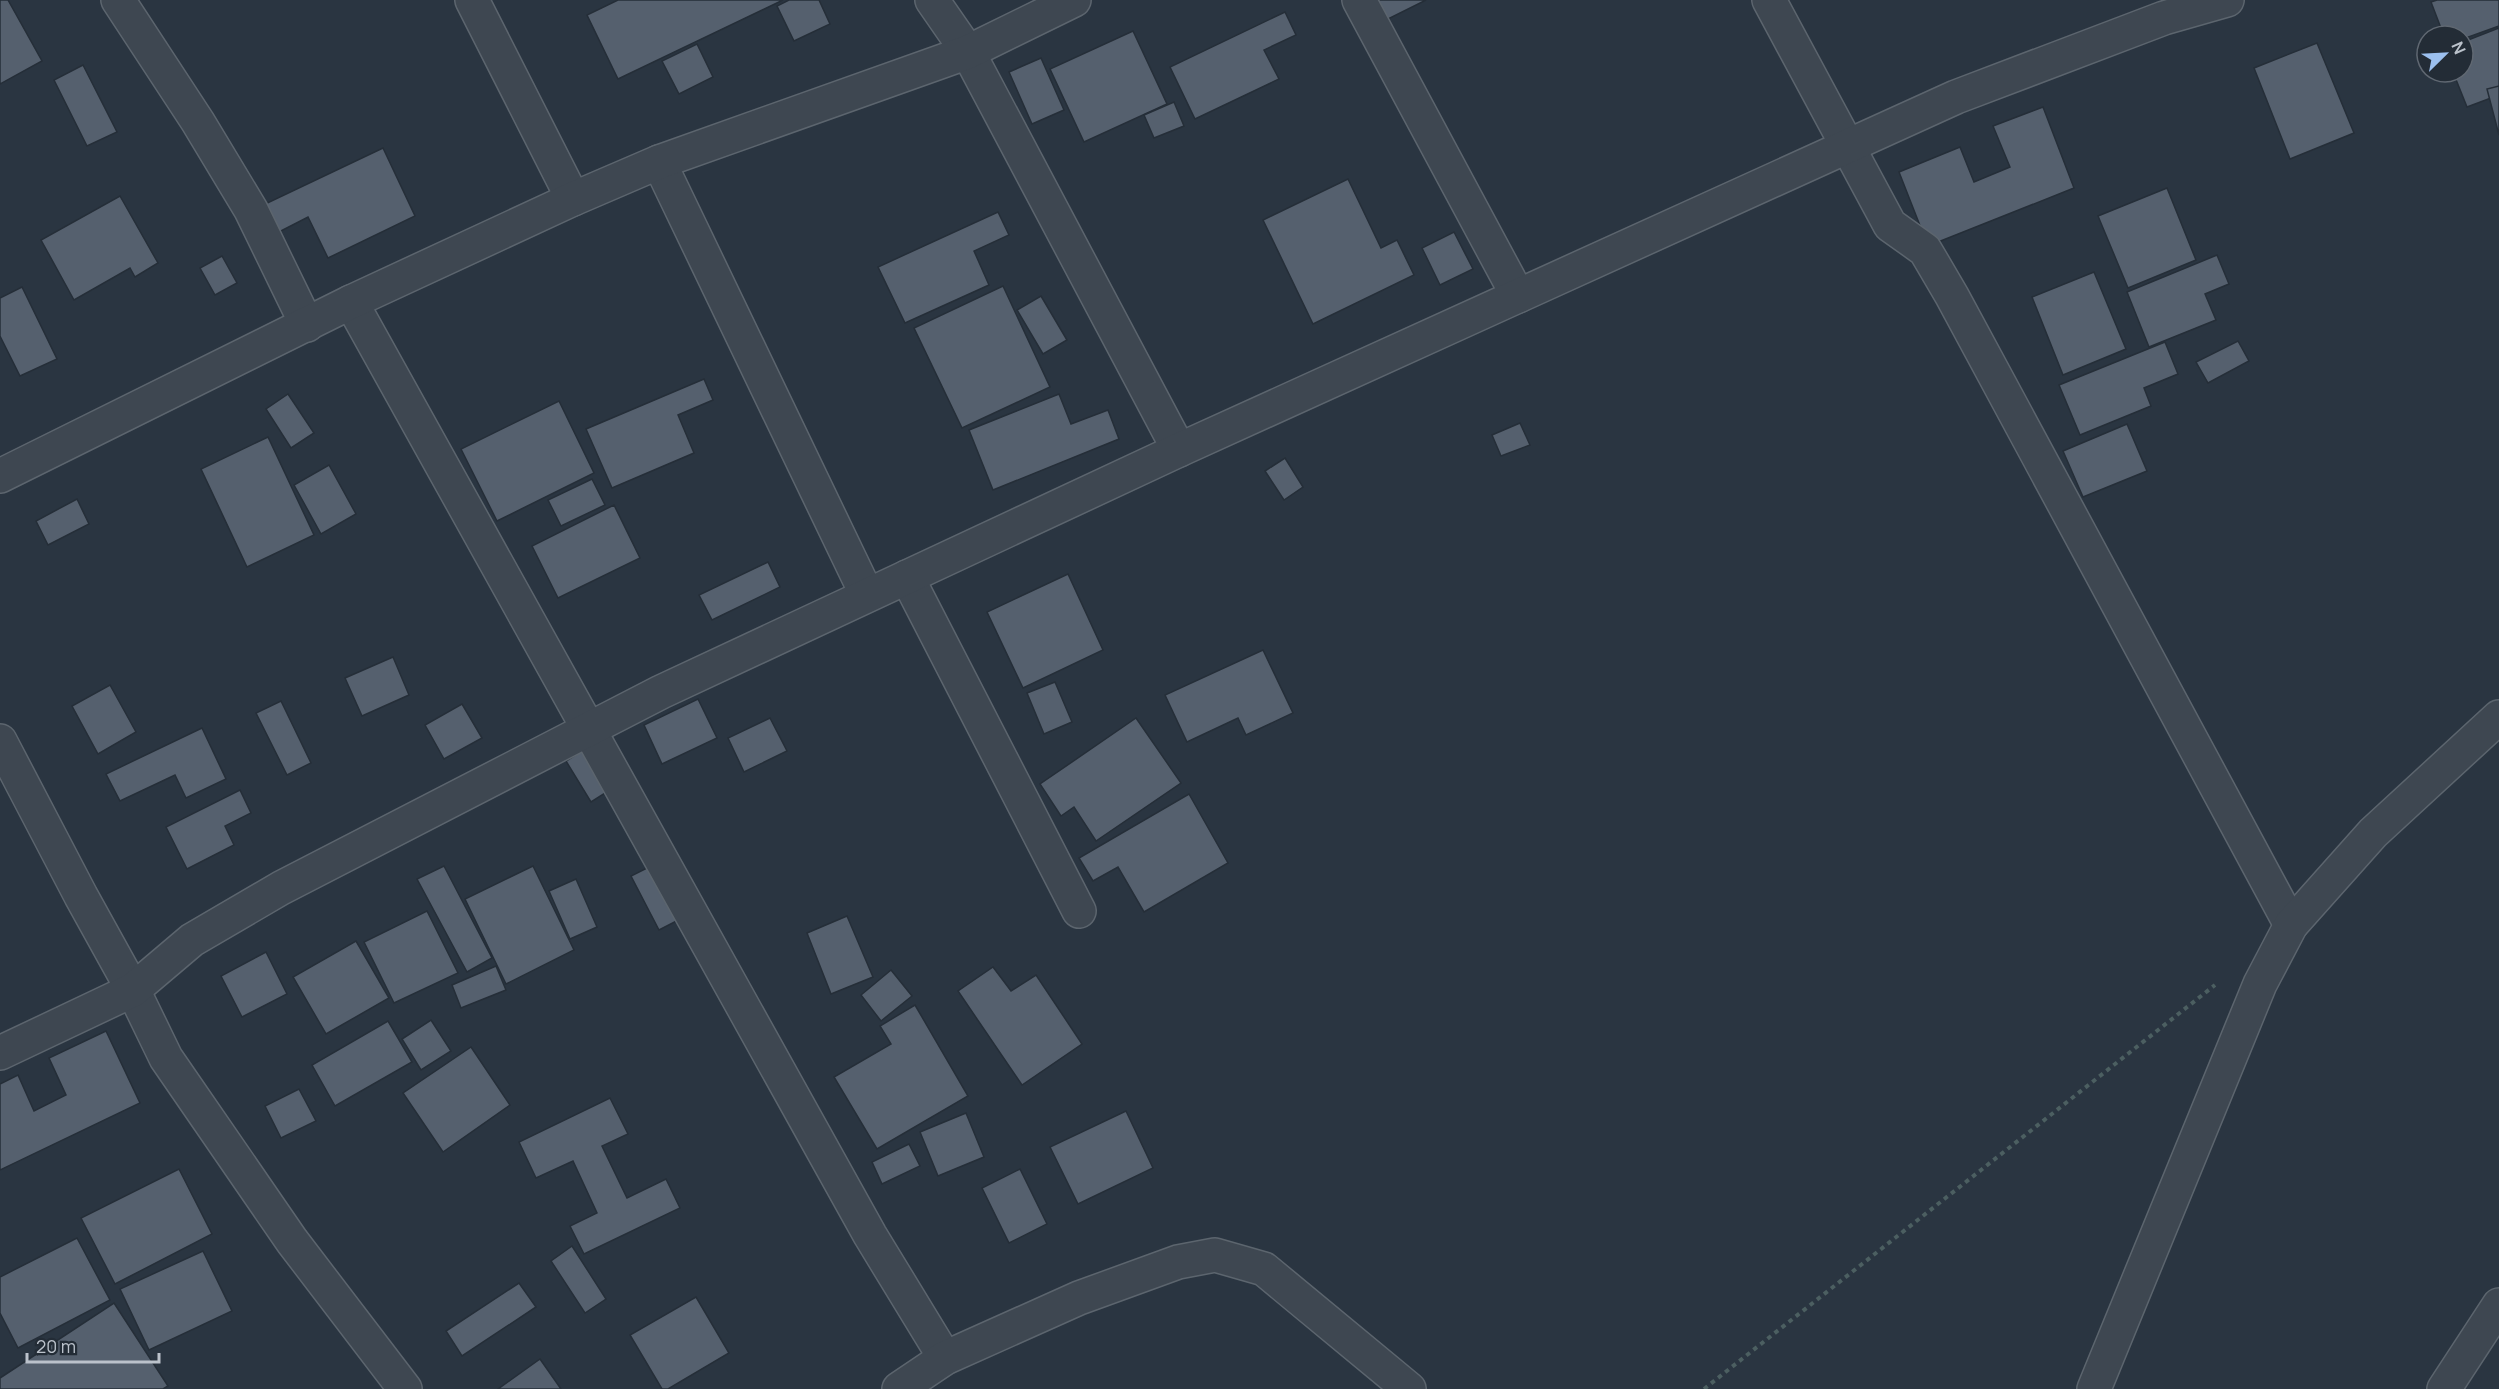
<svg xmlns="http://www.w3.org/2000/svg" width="2499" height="1389" viewBox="0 0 2499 1389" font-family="Manrope,sans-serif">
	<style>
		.building { fill: #55606e; stroke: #252e38; stroke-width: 1.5 }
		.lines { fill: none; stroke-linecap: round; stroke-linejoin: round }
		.minor-casing { stroke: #5c656e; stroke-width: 36 }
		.path { stroke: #4c5f61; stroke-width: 4; stroke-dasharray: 4.5 4.5; stroke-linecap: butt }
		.minor { stroke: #3e4751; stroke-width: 33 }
	</style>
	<rect width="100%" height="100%" fill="#2a3541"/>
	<!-- building -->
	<g class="building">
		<path d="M 0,0 L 8,0 L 42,61 L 0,84 Z"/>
		<path d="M 618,0 L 783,0 L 618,79 L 587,15 Z"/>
		<path d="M 789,0 L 819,0 L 830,24 L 794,41 L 777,6 Z"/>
		<path d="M 1373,0 L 1426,0 L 1384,21 Z"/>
		<path d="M 2437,0 L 2499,0 L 2499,26 L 2463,39 L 2463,36 L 2444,36 L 2431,2 Z"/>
		<path d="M 1285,12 L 1296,35 L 1264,50 L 1279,79 L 1195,119 L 1170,67 Z"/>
		<path d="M 2499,28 L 2499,95 L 2467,107 L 2453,72 L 2463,72 L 2463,42 Z"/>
		<path d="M 1133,31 L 1167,104 L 1084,142 L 1050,69 Z"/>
		<path d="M 2317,43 L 2354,133 L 2290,159 L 2254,68 Z"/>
		<path d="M 697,44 L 713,77 L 679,94 L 662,61 Z"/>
		<path d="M 1041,58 L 1064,110 L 1032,124 L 1009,72 Z"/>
		<path d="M 83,65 L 117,132 L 87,146 L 54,80 Z"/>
		<path d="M 2499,86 L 2499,135 L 2487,89 Z"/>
		<path d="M 1174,102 L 1184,126 L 1154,138 L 1144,115 Z"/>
		<path d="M 2043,107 L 2074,188 L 1928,246 L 1899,172 L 1960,147 L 1974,182 L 2010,167 L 1993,126 Z"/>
		<path d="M 383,148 L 415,216 L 328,258 L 308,217 L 277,233 L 263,205 Z"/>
		<path d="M 1348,179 L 1381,248 L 1397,240 L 1414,275 L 1313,324 L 1263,220 Z"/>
		<path d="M 2167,188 L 2196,260 L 2128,288 L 2098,216 Z"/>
		<path d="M 120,196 L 158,263 L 135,277 L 130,268 L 74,300 L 41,240 Z"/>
		<path d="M 998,212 L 1009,235 L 974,251 L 989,285 L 905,323 L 878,267 Z"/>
		<path d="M 1454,232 L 1473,269 L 1440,285 L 1422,248 Z"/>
		<path d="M 2217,255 L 2229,284 L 2205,294 L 2216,320 L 2149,347 L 2127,292 Z"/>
		<path d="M 222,256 L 237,283 L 215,295 L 200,268 Z"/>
		<path d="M 2094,272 L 2126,349 L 2063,375 L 2032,297 Z"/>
		<path d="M 1003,286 L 1050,387 L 962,428 L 914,328 Z"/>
		<path d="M 22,287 L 57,359 L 20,376 L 0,336 L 0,298 Z"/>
		<path d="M 1041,296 L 1067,340 L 1043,354 L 1017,310 Z"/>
		<path d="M 2238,341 L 2249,361 L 2208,383 L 2196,362 Z"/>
		<path d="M 2165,342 L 2178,374 L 2144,388 L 2151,406 L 2080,435 L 2059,385 Z"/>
		<path d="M 704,379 L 713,400 L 678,415 L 694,453 L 612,488 L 586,429 Z"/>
		<path d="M 288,394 L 314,433 L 291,448 L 266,409 Z"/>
		<path d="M 1059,394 L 1071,424 L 1108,410 L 1119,439 L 993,490 L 969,430 Z"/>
		<path d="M 559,401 L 594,473 L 497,521 L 461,449 Z"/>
		<path d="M 1520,423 L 1530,445 L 1501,456 L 1492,435 Z"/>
		<path d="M 2127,424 L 2147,471 L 2083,497 L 2063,451 Z"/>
		<path d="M 268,437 L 314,535 L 247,567 L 201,469 Z"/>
		<path d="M 1285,458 L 1303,487 L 1284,500 L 1265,471 Z"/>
		<path d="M 329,465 L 356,514 L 321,534 L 294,485 Z"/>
		<path d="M 592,479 L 605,505 L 561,526 L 548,500 Z"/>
		<path d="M 77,499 L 89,524 L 48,545 L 36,521 Z"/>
		<path d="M 614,505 L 640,558 L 558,598 L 532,546 Z"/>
		<path d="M 768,562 L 780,587 L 712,620 L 699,595 Z"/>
		<path d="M 1068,574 L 1103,650 L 1023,688 L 987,612 Z"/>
		<path d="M 1263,650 L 1293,713 L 1246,735 L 1238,718 L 1187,742 L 1165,695 Z"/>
		<path d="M 393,657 L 409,695 L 362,716 L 345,678 Z"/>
		<path d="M 1055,682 L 1072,722 L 1044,734 L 1027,693 Z"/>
		<path d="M 110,685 L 136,732 L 98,754 L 72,706 Z"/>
		<path d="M 698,699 L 717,738 L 662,764 L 644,725 Z"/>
		<path d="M 281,701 L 311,763 L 287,775 L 256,713 Z"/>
		<path d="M 462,704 L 482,738 L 444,759 L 425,725 Z"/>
		<path d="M 770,718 L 787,751 L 744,772 L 728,738 Z"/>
		<path d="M 1136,718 L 1181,783 L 1096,841 L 1074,807 L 1061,816 L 1040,784 Z"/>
		<path d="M 202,728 L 226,779 L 186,798 L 175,775 L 120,801 L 106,774 Z"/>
		<path d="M 595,742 L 621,783 L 591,802 L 566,761 Z"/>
		<path d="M 240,790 L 251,813 L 225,826 L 234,845 L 187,869 L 166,827 Z"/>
		<path d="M 1189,794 L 1228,863 L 1144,912 L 1118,867 L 1093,881 L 1079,858 Z"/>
		<path d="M 671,856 L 698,910 L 659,930 L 631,876 Z"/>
		<path d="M 444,866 L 492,958 L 467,972 L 417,879 Z"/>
		<path d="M 533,866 L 574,950 L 506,984 L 465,899 Z"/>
		<path d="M 576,879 L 597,927 L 570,939 L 549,891 Z"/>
		<path d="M 427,911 L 458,973 L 394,1003 L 364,942 Z"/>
		<path d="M 847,916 L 873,977 L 831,994 L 807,933 Z"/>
		<path d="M 356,941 L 389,998 L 326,1034 L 293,977 Z"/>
		<path d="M 266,952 L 287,994 L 242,1017 L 221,976 Z"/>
		<path d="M 496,966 L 506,990 L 461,1008 L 452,985 Z"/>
		<path d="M 993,967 L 1011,991 L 1036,975 L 1082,1044 L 1022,1085 L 958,991 Z"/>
		<path d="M 891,970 L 912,996 L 881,1021 L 861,995 Z"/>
		<path d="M 915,1005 L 968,1096 L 877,1149 L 834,1077 L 891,1044 L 880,1026 Z"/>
		<path d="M 431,1020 L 451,1051 L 421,1070 L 402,1039 Z"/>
		<path d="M 388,1021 L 412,1062 L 335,1106 L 312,1065 Z"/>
		<path d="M 106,1031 L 140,1103 L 0,1170 L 0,1084 L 18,1075 L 34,1111 L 66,1095 L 49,1058 Z"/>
		<path d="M 471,1047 L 510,1105 L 443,1152 L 403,1093 Z"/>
		<path d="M 299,1089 L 316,1121 L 281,1138 L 265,1106 Z"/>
		<path d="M 610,1098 L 628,1134 L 602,1146 L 627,1198 L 666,1179 L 680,1208 L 584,1254 L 570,1226 L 597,1213 L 573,1161 L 536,1178 L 519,1142 Z"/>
		<path d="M 1126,1111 L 1153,1168 L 1078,1204 L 1050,1147 Z"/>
		<path d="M 966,1113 L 984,1157 L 938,1176 L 920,1132 Z"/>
		<path d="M 909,1144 L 920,1166 L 882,1184 L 872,1162 Z"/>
		<path d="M 179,1169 L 212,1234 L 115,1284 L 81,1218 Z"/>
		<path d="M 1020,1169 L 1047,1224 L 1009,1243 L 982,1188 Z"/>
		<path d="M 77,1238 L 110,1300 L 18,1348 L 0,1313 L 0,1277 Z"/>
		<path d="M 572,1246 L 606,1299 L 585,1313 L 551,1261 Z"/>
		<path d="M 203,1251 L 232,1311 L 149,1350 L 120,1289 Z"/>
		<path d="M 519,1283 L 536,1307 L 462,1356 L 446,1331 Z"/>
		<path d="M 696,1297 L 729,1353 L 668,1389 L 662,1389 L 630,1335 Z"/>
		<path d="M 114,1303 L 168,1386 L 163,1389 L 0,1389 L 0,1378 Z"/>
		<path d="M 540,1359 L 561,1389 L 498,1389 Z"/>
	</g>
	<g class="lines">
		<!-- minor casing -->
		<g class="minor-casing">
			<g id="minor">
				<path d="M 118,0 L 198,122 L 251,210 L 307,325"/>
				<path d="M 472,0 L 573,199"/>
				<path d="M 932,0 L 968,52 L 1179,450"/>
				<path d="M 1359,0 L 1518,296"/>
				<path d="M 1769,0 L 1890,225 L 1925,250 L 1952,296 L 2291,925"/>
				<path d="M 659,162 L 867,595"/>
				<path d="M 351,302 L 870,1235 L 945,1358"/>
				<path d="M 0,476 L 351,302 L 573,199 L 659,162 L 968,52 L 1074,0"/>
				<path d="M 907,577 L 1079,911"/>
				<path d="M 0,741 L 81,896 L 133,990 L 166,1058 L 292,1241 L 405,1389"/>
				<path d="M 0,1053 L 133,990 L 192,940 L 281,888 L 661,692 L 1179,450 L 1956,97 L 2164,18 L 2227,0"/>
				<path d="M 899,1389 L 945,1358 L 1079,1298 L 1178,1262 L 1215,1255 L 1264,1269 L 1409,1389"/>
				<path d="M 2094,1389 L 2260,984 L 2291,925 L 2373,833 L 2499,717"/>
				<path d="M 2444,1389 L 2499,1305"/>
			</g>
		</g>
		<!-- path -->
		<path class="path" d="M 1704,1389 L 2215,985"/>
		<!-- minor -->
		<use href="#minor" class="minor"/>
	</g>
	<!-- north arrow -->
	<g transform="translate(2445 54) rotate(66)"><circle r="28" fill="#232c36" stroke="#606872" stroke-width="1.5"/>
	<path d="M0-4.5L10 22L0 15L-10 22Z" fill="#9cc0ef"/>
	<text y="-9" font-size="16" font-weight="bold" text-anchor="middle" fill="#bbc2cb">N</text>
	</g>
	<!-- scale -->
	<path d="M27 1353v9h132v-9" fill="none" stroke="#bbc2cb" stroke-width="3"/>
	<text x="36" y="1353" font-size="18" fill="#bbc2cb" stroke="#232c36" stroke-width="4.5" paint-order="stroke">20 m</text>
</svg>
